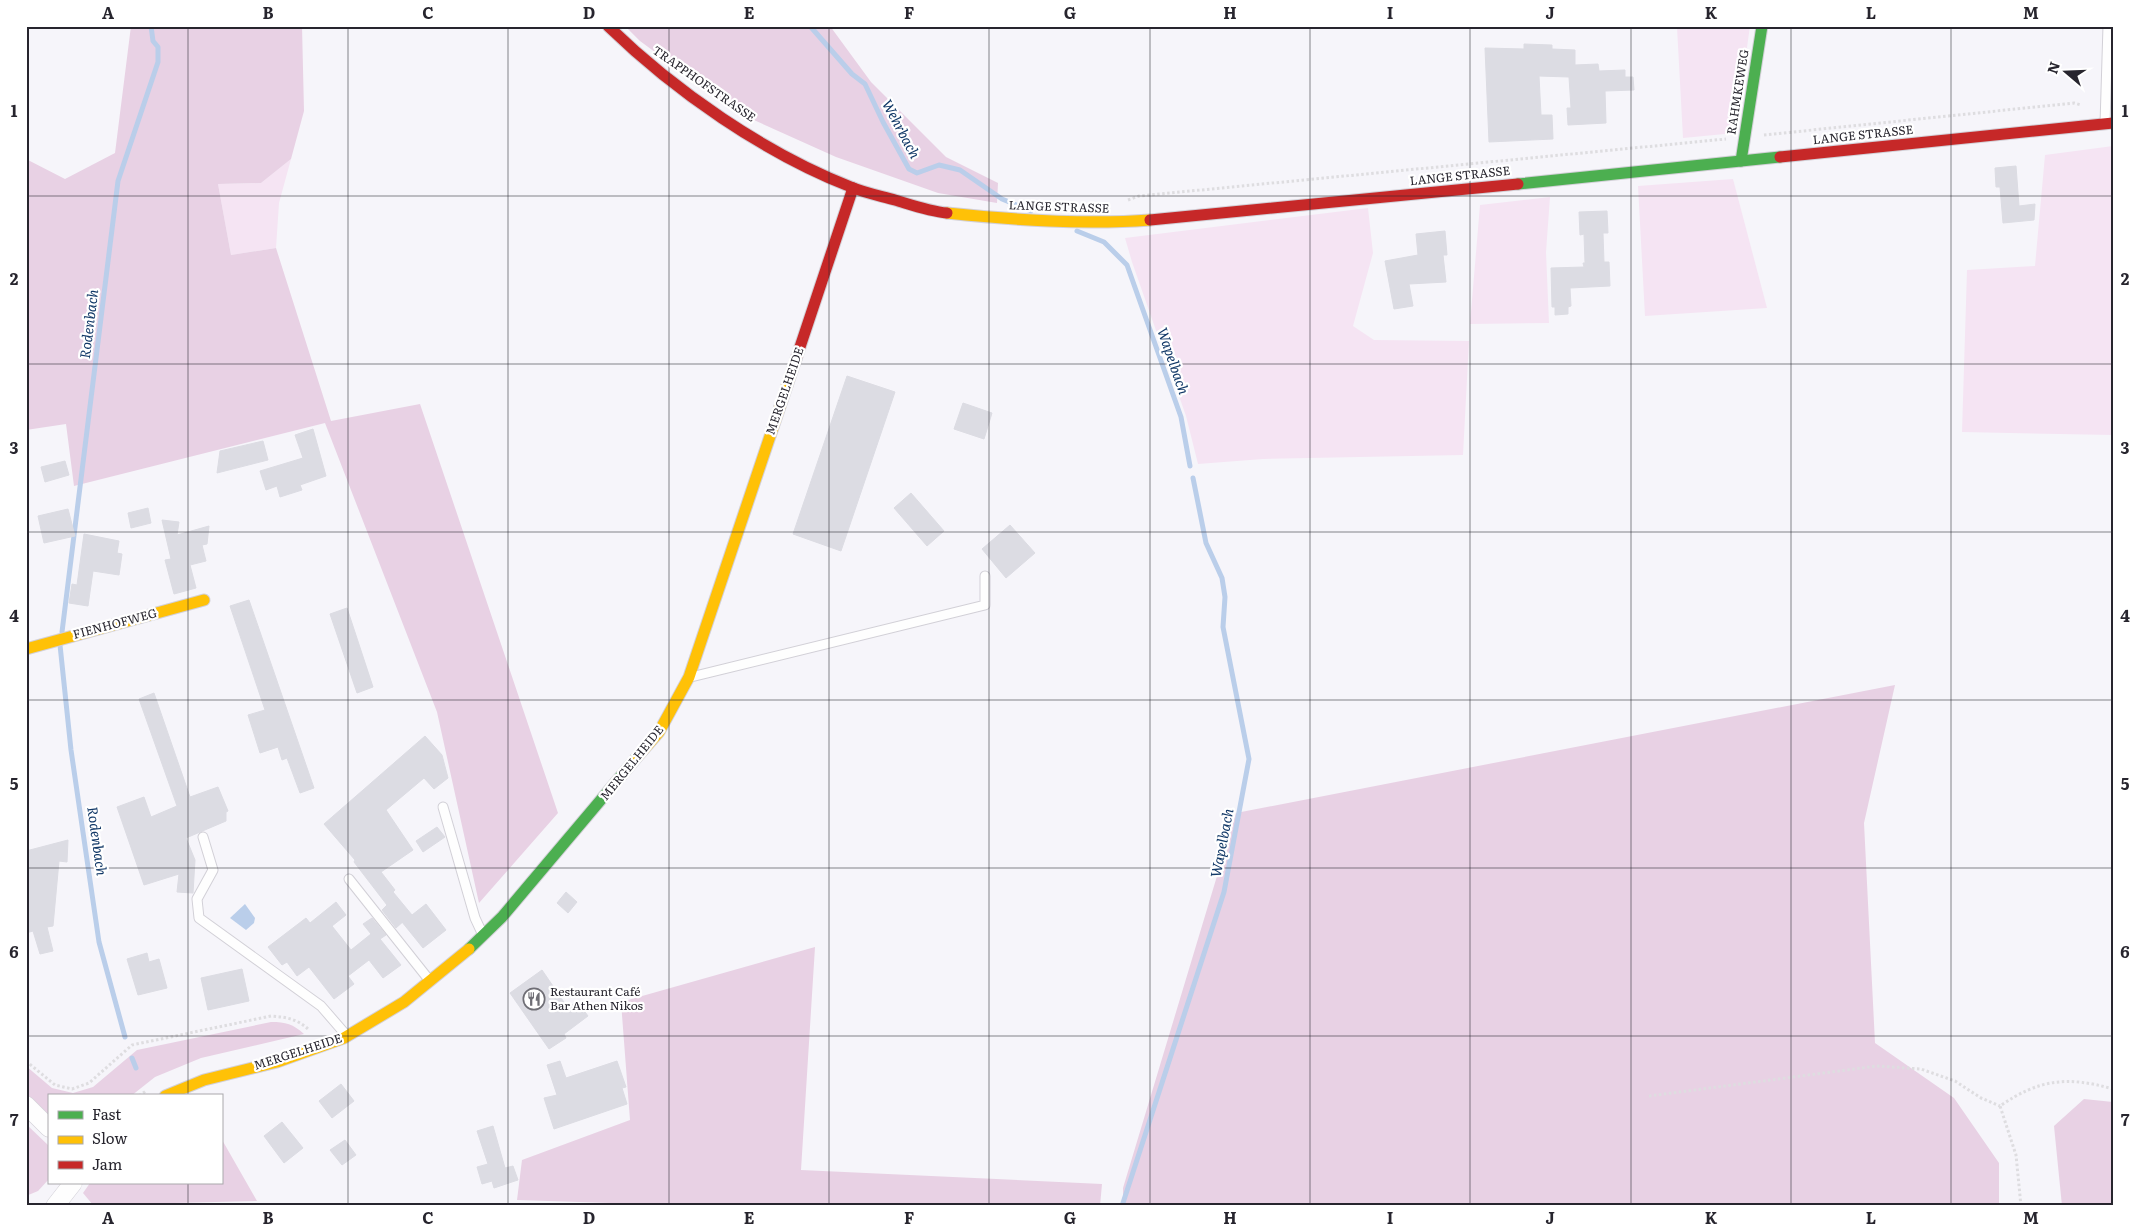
<svg xmlns="http://www.w3.org/2000/svg" width="2139" height="1232" viewBox="0 0 2139 1232" font-family="Literata,serif">
	<style>
		.green { fill: #f5e4f3 }
		.forest { fill: #e8d1e4 }
		.water { fill: #baceea }
		.lines { fill: none; stroke-linecap: round; stroke-linejoin: round }
		.stream { stroke: #baceea; stroke-width: 5 }
		.building { fill: #dcdce3; stroke: #dcdce3 }
		.lane-casing { stroke: #d2d0d7; stroke-width: 11 }
		.street-casing { stroke: #d2d0d7; stroke-width: 19 }
		.fast-casing { stroke: #d2d0d7; stroke-width: 13 }
		.slow-casing { stroke: #d2d0d7; stroke-width: 13 }
		.jam-casing { stroke: #d2d0d7; stroke-width: 13 }
		.path { stroke: #dedde0; stroke-width: 3; stroke-dasharray: 2.5 2.5; stroke-linecap: butt }
		.lane { stroke: #fefefe; stroke-width: 9 }
		.street { stroke: #fefefe; stroke-width: 18 }
		.fast { stroke: #4caf50; stroke-width: 11 }
		.slow { stroke: #ffc107; stroke-width: 11 }
		.jam { stroke: #c62828; stroke-width: 11 }
		.grid { fill: none; stroke: #27252e; stroke-width: 1; stroke-opacity: 0.55 }
		.labels { text-anchor: middle; stroke-width: 4.5; stroke-linejoin: round; paint-order: stroke }
		.street-label { font-size: 12px; fill: #27252e; stroke: #fff }
		.poi-label { font-size: 12px; fill: #27252e; stroke: #fff; text-anchor: start }
		.water-label { font-size: 14px; font-style: italic; fill: #113867; stroke: #fff }
		.neatline { fill: none; stroke: #27252e; stroke-width: 2 }
		.grid-label { font-size: 16px; text-anchor: middle; font-weight: bold; fill: #27252e }
	</style>
	<rect width="100%" height="100%" fill="#f6f5fa"/>
	<!-- green -->
	<g class="green">
		<path d="M 1654,26 L 1750,26 L 1735,133 L 1683,138 L 1677,27 Z"/>
		<path d="M 2113,146 L 2113,435 L 1962,432 L 1967,270 L 2035,266 L 2045,155 Z"/>
		<path d="M 291,159 L 279,203 L 276,248 L 231,255 L 218,184 L 261,183 Z"/>
		<path d="M 1733,179 L 1767,308 L 1645,316 L 1638,186 Z"/>
		<path d="M 1550,197 L 1546,252 L 1549,323 L 1470,324 L 1480,205 Z"/>
		<path d="M 1368,208 L 1373,253 L 1353,326 L 1374,340 L 1469,341 L 1463,455 L 1263,459 L 1198,464 L 1186,416 L 1132,262 L 1125,238 Z"/>
	</g>
	<!-- forest -->
	<g class="forest">
		<path d="M 131,26 L 302,26 L 304,111 L 291,159 L 261,183 L 218,184 L 231,255 L 276,248 L 331,421 L 420,404 L 558,813 L 479,903 L 437,712 L 325,423 L 74,486 L 66,424 L 26,430 L 26,262 L 28,261 L 26,252 L 26,159 L 65,179 L 115,153 Z"/>
		<path d="M 625,26 L 830,26 L 871,82 L 946,157 L 998,183 L 997,203 L 938,193 L 836,157 L 736,112 L 640,41 Z"/>
		<path d="M 1895,685 L 1864,823 L 1875,1043 L 1954,1098 L 1999,1163 L 1999,1206 L 1123,1206 L 1123,1188 L 1236,813 Z"/>
		<path d="M 815,947 L 801,1170 L 1102,1184 L 1100,1206 L 705,1206 L 517,1200 L 522,1160 L 630,1120 L 621,1002 Z"/>
		<path d="M 271,1022 C 286,1022 293,1024 304,1034 L 201,1058 L 155,1077 L 131,1096 L 49,1096 L 49,1118 L 26,1096 L 26,1066 L 52,1088 L 73,1093 L 93,1087 L 137,1050 Z"/>
		<path d="M 2084,1099 L 2113,1102 L 2113,1206 L 2062,1206 L 2054,1126 Z"/>
		<path d="M 26,1124 L 49,1146 L 49,1179 L 38,1191 L 26,1196 Z"/>
		<path d="M 221,1138 L 257,1201 L 93,1205 L 83,1193 L 90,1183 L 221,1183 Z"/>
	</g>
	<!-- water -->
	<path class="water" d="M 245,904 L 255,918 L 254,923 L 246,930 L 230,918 Z"/>
	<g class="lines">
		<!-- stream -->
		<g class="stream">
			<path d="M 810,26 L 852,74 L 865,84 L 883,122 L 909,169 L 917,173 L 939,165 L 960,170 L 1002,199 L 1031,211"/>
			<path d="M 1077,231 L 1104,242 L 1127,265 L 1181,417 L 1190,466"/>
			<path d="M 62,632 L 118,181 L 158,62 L 158,47 L 153,41 L 151,26"/>
			<path d="M 60,645 L 71,750 L 99,942 L 125,1037"/>
			<path d="M 132,1058 L 136,1068"/>
			<path d="M 1122,1206 L 1224,892 L 1249,759 L 1223,627 L 1225,597 L 1222,578 L 1206,543 L 1193,478"/>
		</g>
	</g>
	<!-- building -->
	<g class="building">
		<path d="M 1524,44 L 1552,45 L 1552,49 L 1575,50 L 1575,65 L 1598,64 L 1599,71 L 1625,70 L 1625,77 L 1633,77 L 1634,90 L 1605,91 L 1606,123 L 1568,125 L 1567,108 L 1571,108 L 1569,77 L 1539,76 L 1541,115 L 1552,115 L 1553,139 L 1489,142 L 1485,48 L 1524,49 Z"/>
		<path d="M 2016,166 L 2019,206 L 2035,204 L 2034,220 L 2003,223 L 2000,187 L 1996,187 L 1995,168 Z"/>
		<path d="M 1607,211 L 1608,233 L 1603,233 L 1604,262 L 1609,262 L 1610,286 L 1570,288 L 1571,306 L 1568,307 L 1568,314 L 1555,315 L 1555,307 L 1552,307 L 1551,268 L 1584,267 L 1583,263 L 1585,263 L 1584,234 L 1580,235 L 1579,212 Z"/>
		<path d="M 1445,231 L 1447,255 L 1443,255 L 1446,282 L 1409,284 L 1413,306 L 1394,309 L 1385,261 L 1418,255 L 1416,234 Z"/>
		<path d="M 847,376 L 895,392 L 841,551 L 793,534 Z"/>
		<path d="M 963,403 L 992,413 L 984,439 L 954,429 Z"/>
		<path d="M 313,429 L 326,476 L 300,485 L 302,490 L 280,497 L 277,486 L 266,490 L 260,471 L 303,458 L 295,435 Z"/>
		<path d="M 263,441 L 268,460 L 217,473 L 220,451 Z"/>
		<path d="M 65,461 L 69,475 L 45,482 L 41,467 Z"/>
		<path d="M 911,493 L 944,531 L 927,546 L 894,508 Z"/>
		<path d="M 148,508 L 151,523 L 131,528 L 128,513 Z"/>
		<path d="M 68,509 L 75,536 L 44,543 L 38,516 Z"/>
		<path d="M 162,520 L 179,522 L 177,535 L 209,526 L 207,544 L 202,545 L 206,561 L 190,565 L 196,588 L 174,594 L 165,560 L 171,559 Z"/>
		<path d="M 1010,525 L 1035,553 L 1006,578 L 982,549 Z"/>
		<path d="M 84,534 L 119,541 L 117,553 L 122,554 L 119,575 L 93,571 L 88,606 L 69,603 L 72,584 L 77,585 Z"/>
		<path d="M 249,600 L 314,788 L 300,793 L 287,758 L 282,760 L 278,747 L 260,753 L 248,715 L 265,710 L 230,606 Z"/>
		<path d="M 347,608 L 373,687 L 357,693 L 330,614 Z"/>
		<path d="M 154,693 L 190,797 L 218,787 L 228,811 L 226,812 L 226,821 L 186,838 L 195,860 L 193,893 L 177,892 L 179,874 L 144,885 L 117,807 L 144,797 L 151,817 L 177,806 L 139,699 Z"/>
		<path d="M 425,736 L 442,755 L 448,778 L 434,789 L 424,778 L 386,810 L 413,850 L 381,872 L 395,890 L 393,892 L 412,915 L 426,904 L 446,930 L 423,948 L 402,922 L 406,919 L 396,928 L 382,910 L 387,905 L 354,862 L 355,860 L 324,824 Z"/>
		<path d="M 437,827 L 445,837 L 423,852 L 416,841 Z"/>
		<path d="M 68,840 L 67,862 L 59,861 L 53,926 L 47,927 L 53,951 L 40,954 L 33,931 L 26,933 L 26,851 Z"/>
		<path d="M 566,892 L 577,902 L 568,913 L 557,903 Z"/>
		<path d="M 336,902 L 346,915 L 332,926 L 351,950 L 371,934 L 363,924 L 372,918 L 386,935 L 380,939 L 401,965 L 383,978 L 369,960 L 348,976 L 354,984 L 334,999 L 309,967 L 297,976 L 287,962 L 282,965 L 268,947 L 306,918 L 310,923 Z"/>
		<path d="M 147,953 L 149,962 L 159,959 L 167,988 L 138,995 L 127,959 Z"/>
		<path d="M 242,969 L 249,1001 L 208,1010 L 201,978 Z"/>
		<path d="M 542,970 L 568,1008 L 577,1001 L 588,1016 L 564,1034 L 566,1038 L 549,1049 L 510,993 Z"/>
		<path d="M 560,1061 L 566,1078 L 617,1061 L 626,1087 L 622,1088 L 627,1104 L 554,1129 L 544,1098 L 557,1095 L 547,1065 Z"/>
		<path d="M 341,1084 L 354,1101 L 332,1118 L 319,1101 Z"/>
		<path d="M 282,1122 L 303,1148 L 284,1163 L 264,1136 Z"/>
		<path d="M 493,1126 L 505,1168 L 513,1166 L 518,1180 L 494,1188 L 492,1181 L 482,1184 L 477,1167 L 488,1164 L 477,1131 Z"/>
		<path d="M 345,1140 L 356,1155 L 342,1165 L 330,1150 Z"/>
	</g>
	<g class="lines">
		<!-- lane casing -->
		<g class="lane-casing">
			<g id="lane">
				<path d="M 2105,124 L 2108,26"/>
				<path d="M 691,677 L 985,605 L 985,576"/>
				<path d="M 443,807 L 475,918 L 482,933"/>
				<path d="M 203,837 L 213,870 L 197,899 L 199,918 L 321,1006 L 347,1036"/>
				<path d="M 349,879 L 430,981"/>
			</g>
		</g>
		<!-- street casing -->
		<g class="street-casing">
			<g id="street">
				<path d="M 26,1105 L 49,1128"/>
				<path d="M 55,1206 L 73,1183"/>
			</g>
		</g>
		<!-- fast casing -->
		<g class="fast-casing">
			<g id="fast">
				<path d="M 1741,161 L 1762,26"/>
				<path d="M 1518,184 L 1780,157"/>
				<path d="M 469,949 L 502,917 L 637,757"/>
			</g>
		</g>
		<!-- slow casing -->
		<g class="slow-casing">
			<g id="slow">
				<path d="M 947,213 C 1014,220 1083,225 1150,220"/>
				<path d="M 26,649 L 204,600"/>
				<path d="M 637,757 L 659,732 L 689,677 L 796,359"/>
				<path d="M 165,1096 L 204,1080 L 277,1062 L 344,1038 L 404,1002 L 469,949"/>
			</g>
		</g>
		<!-- jam casing -->
		<g class="jam-casing">
			<g id="jam">
				<path d="M 608,26 C 675,91 764,153 851,187 C 865,193 881,196 895,200 C 912,205 929,211 947,213"/>
				<path d="M 1780,157 L 2113,123"/>
				<path d="M 1150,220 L 1518,184"/>
				<path d="M 796,359 L 853,188"/>
			</g>
		</g>
		<!-- path -->
		<g class="path">
			<path d="M 1764,135 L 2074,103 L 2081,105"/>
			<path d="M 1128,200 L 1139,196 L 1726,139"/>
			<path d="M 26,1061 L 55,1085 L 72,1089 L 89,1083 L 132,1045 L 271,1016 C 286,1017 298,1019 309,1030"/>
			<path d="M 139,1096 L 146,1091"/>
			<path d="M 1649,1096 L 1877,1066 L 1921,1069 L 1955,1081 L 1981,1098 L 2000,1106"/>
			<path d="M 2021,1206 L 2016,1155 L 2000,1106 C 2039,1079 2068,1076 2113,1089"/>
		</g>
		<!-- lane -->
		<use href="#lane" class="lane"/>
		<!-- street -->
		<use href="#street" class="street"/>
		<!-- fast -->
		<use href="#fast" class="fast"/>
		<!-- slow -->
		<use href="#slow" class="slow"/>
		<!-- jam -->
		<use href="#jam" class="jam"/>
	</g>
	<!-- grid -->
	<path class="grid" d="M 188,26 L 188,1096M 348,26 L 348,1206M 508,26 L 508,1206M 669,26 L 669,1206M 829,26 L 829,1206M 989,26 L 989,1206M 1150,26 L 1150,1206M 1310,26 L 1310,1206M 1470,26 L 1470,1206M 1631,26 L 1631,1206M 1791,26 L 1791,1206M 1951,26 L 1951,1206M 26,196 L 2113,196M 26,364 L 2113,364M 26,532 L 2113,532M 26,700 L 2113,700M 26,868 L 2113,868M 26,1036 L 2113,1036M 188,1183 L 188,1206"/>
	<!-- icons -->
	<defs>
		<g id="restaurant-ring" transform="scale(1.125)"><circle r="9.5" fill="#fff" stroke="#6f6e75" stroke-width="1.5"/><path d="M-5-6h1v4h1v-4h1v4h1v-4h1v5L-1.5 .5V6h-2V.5L-5-1ZM5-6V6H3V1.5H1.5Q1.5-4 5-6Z" fill="#6f6e75"/></g>
	</defs>
	<g fill-rule="evenodd">
		<use href="#restaurant-ring" x="534" y="999"/>
	</g>
	<g class="labels">
		<!-- street labels -->
		<g class="street-label">
			<text transform="translate(704 84) rotate(35)" y="4">TRAPPHOFSTRASSE</text>
			<text transform="translate(1738 92) rotate(-81)" y="4">RAHMKEWEG</text>
			<text transform="translate(1863 135) rotate(-6)" y="4">LANGE STRASSE</text>
			<text transform="translate(1460 176) rotate(-6)" y="4">LANGE STRASSE</text>
			<text transform="translate(1059 207) rotate(2)" y="4">LANGE STRASSE</text>
			<text transform="translate(785 391) rotate(-71)" y="4">MERGELHEIDE</text>
			<text transform="translate(115 624) rotate(-15)" y="4">FIENHOFWEG</text>
			<text transform="translate(632 763) rotate(-51)" y="4">MERGELHEIDE</text>
			<text transform="translate(298 1052) rotate(-18)" y="4">MERGELHEIDE</text>
		</g>
		<!-- poi labels -->
		<g class="poi-label">
			<text x="550" y="996">Restaurant Café<tspan x="550" dy="14">Bar Athen Nikos</tspan></text>
		</g>
		<!-- water labels -->
		<g class="water-label">
			<text transform="translate(901 129) rotate(62)" y="5">Wehrbach</text>
			<text transform="translate(89 324) rotate(-83)" y="5">Rodenbach</text>
			<text transform="translate(1173 361) rotate(71)" y="5">Wapelbach</text>
			<text transform="translate(97 841) rotate(82)" y="5">Rodenbach</text>
			<text transform="translate(1222 843) rotate(-79)" y="5">Wapelbach</text>
		</g>
	</g>
	<!-- border -->
	<rect width="2139" height="1232" fill="none" stroke="#ffffff" stroke-width="55"/>
	<!-- legend -->
	<rect x="48" y="1094" width="175" height="90" fill="#ffffff" stroke="#a9a8ab"/>
	<rect x="58" y="1111" width="25" height="8" fill="#4caf50" stroke="#a9a8ab"/>
	<text x="92" y="1120" font-size="15" fill="#27252e">Fast</text>
	<rect x="58" y="1136" width="25" height="8" fill="#ffc107" stroke="#a9a8ab"/>
	<text x="92" y="1144" font-size="15" fill="#27252e">Slow</text>
	<rect x="58" y="1161" width="25" height="8" fill="#c62828" stroke="#a9a8ab"/>
	<text x="92" y="1170" font-size="15" fill="#27252e">Jam</text>
	<!-- north arrow -->
	<g transform="translate(2066 72) rotate(289)" stroke="#ffffff" stroke-width="4" paint-order="stroke">
	<path d="M0-4L9 19L0 12L-9 19Z" fill="#27252e"/>
	<text y="-8" font-size="14" font-weight="bold" text-anchor="middle" fill="#27252e">N</text>
	</g>
	<rect x="28" y="28" width="2084" height="1176" class="neatline"/>
	<g class="grid-label">
		<text x="108" y="19">A</text>
		<text x="268" y="19">B</text>
		<text x="428" y="19">C</text>
		<text x="589" y="19">D</text>
		<text x="749" y="19">E</text>
		<text x="909" y="19">F</text>
		<text x="1070" y="19">G</text>
		<text x="1230" y="19">H</text>
		<text x="1390" y="19">I</text>
		<text x="1550" y="19">J</text>
		<text x="1711" y="19">K</text>
		<text x="1871" y="19">L</text>
		<text x="2031" y="19">M</text>
		<text x="14" y="117">1</text>
		<text x="2125" y="117">1</text>
		<text x="14" y="285">2</text>
		<text x="2125" y="285">2</text>
		<text x="14" y="454">3</text>
		<text x="2125" y="454">3</text>
		<text x="14" y="622">4</text>
		<text x="2125" y="622">4</text>
		<text x="14" y="790">5</text>
		<text x="2125" y="790">5</text>
		<text x="14" y="958">6</text>
		<text x="2125" y="958">6</text>
		<text x="14" y="1126">7</text>
		<text x="2125" y="1126">7</text>
		<text x="108" y="1224">A</text>
		<text x="268" y="1224">B</text>
		<text x="428" y="1224">C</text>
		<text x="589" y="1224">D</text>
		<text x="749" y="1224">E</text>
		<text x="909" y="1224">F</text>
		<text x="1070" y="1224">G</text>
		<text x="1230" y="1224">H</text>
		<text x="1390" y="1224">I</text>
		<text x="1550" y="1224">J</text>
		<text x="1711" y="1224">K</text>
		<text x="1871" y="1224">L</text>
		<text x="2031" y="1224">M</text>
	</g>
</svg>
